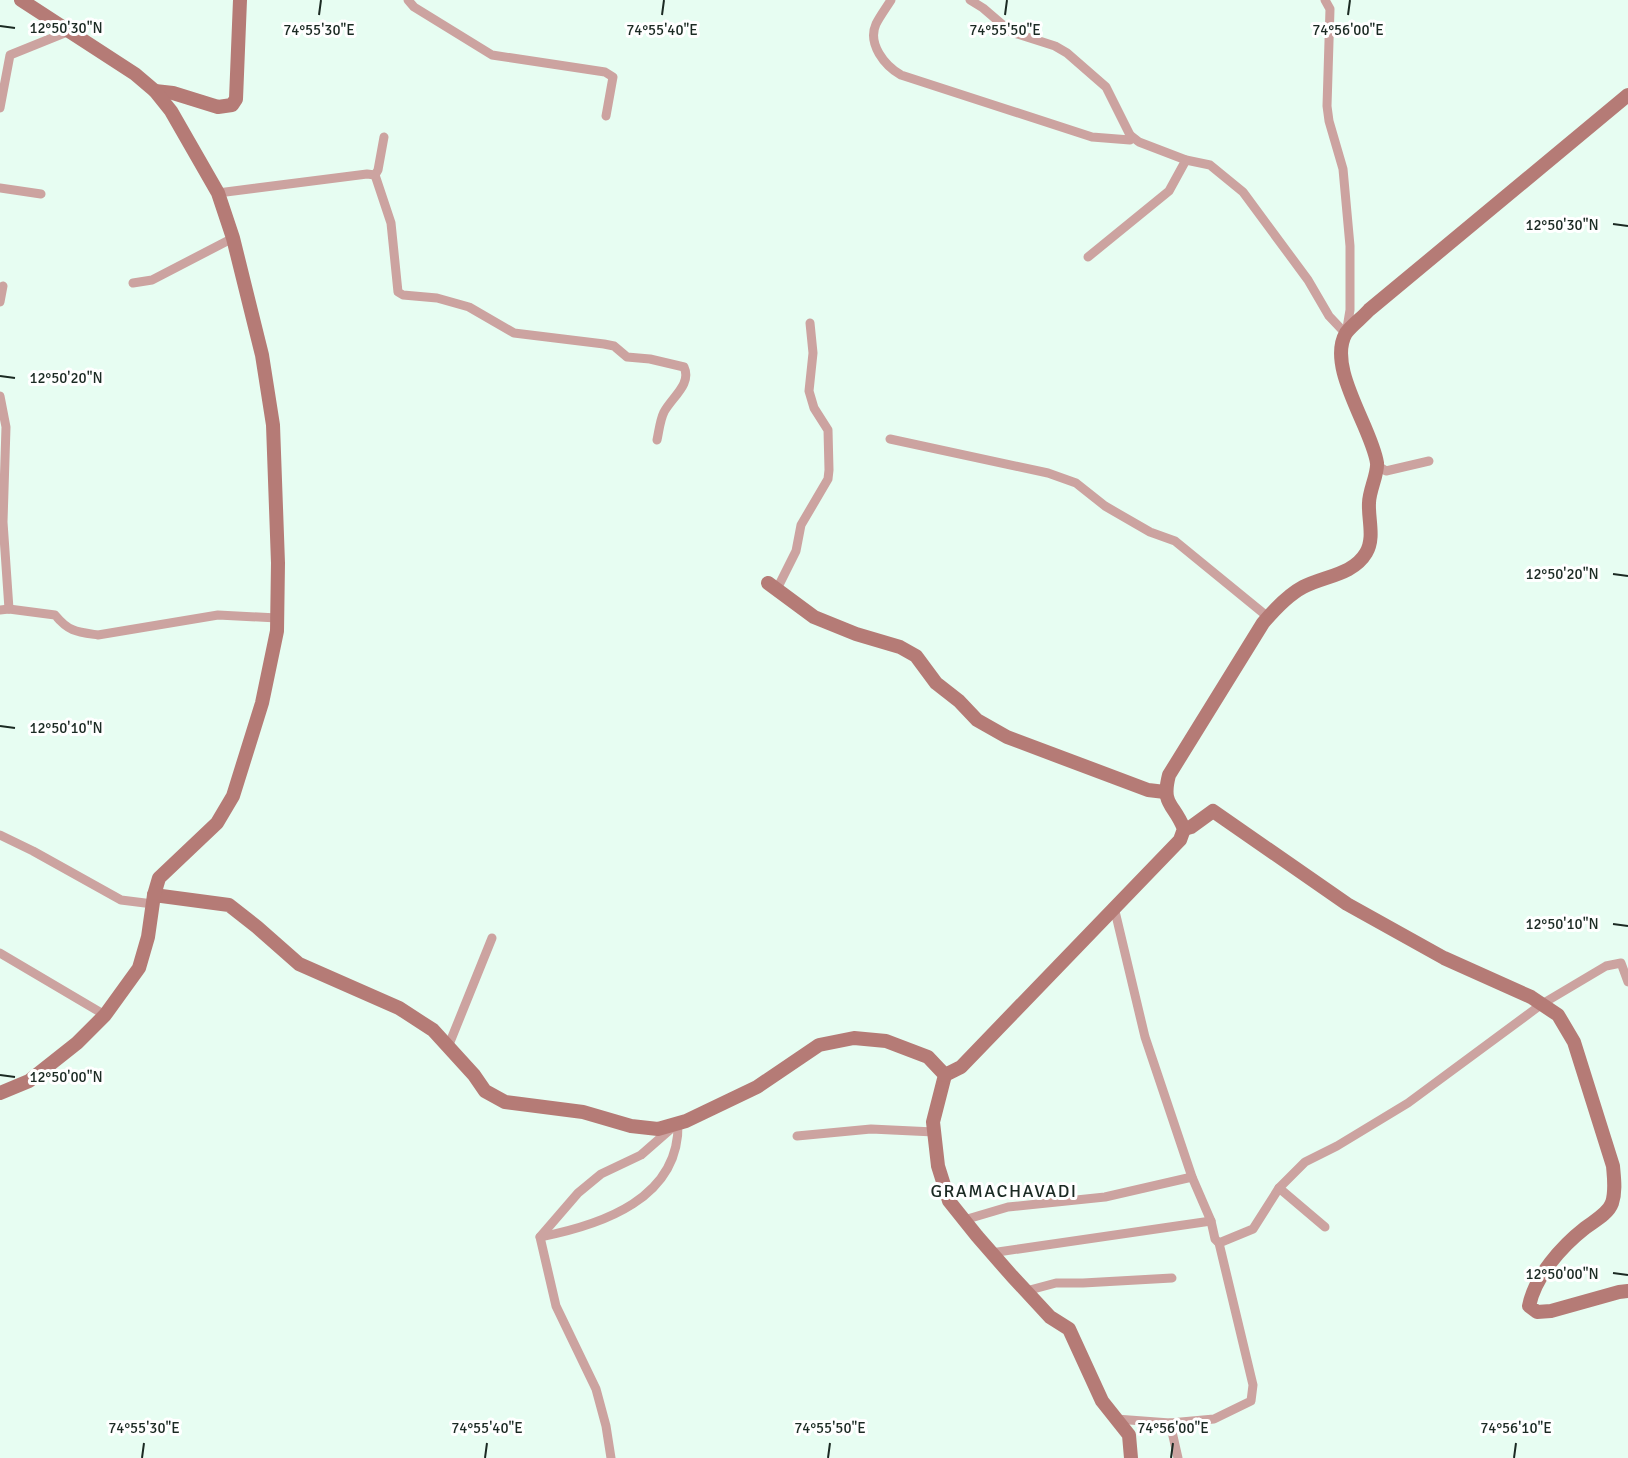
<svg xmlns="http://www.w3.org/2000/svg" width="1628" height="1458" viewBox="0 0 1628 1458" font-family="Signika,sans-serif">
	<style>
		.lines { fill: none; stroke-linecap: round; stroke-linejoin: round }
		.street { stroke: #cca3a0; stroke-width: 9 }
		.secondary { stroke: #b57b76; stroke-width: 14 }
		.ticks { fill: none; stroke: #1b2a23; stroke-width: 2 }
		.labels { text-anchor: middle; stroke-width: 6; stroke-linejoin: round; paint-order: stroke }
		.quarter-label { font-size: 18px; letter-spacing: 1.5px; fill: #1b2a23; stroke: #fff }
		.ticks-label { font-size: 15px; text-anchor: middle; fill: #1b2a23; stroke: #fff; stroke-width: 6; stroke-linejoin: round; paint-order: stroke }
	</style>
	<rect width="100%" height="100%" fill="#e7fdf2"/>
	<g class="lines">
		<!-- street -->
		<g class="street">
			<path d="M 408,0 L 414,7 L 492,55 L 605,72 L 613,77 L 606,116"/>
			<path d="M 891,0 C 886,8 880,16 876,24 C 867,44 885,66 901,75 L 1092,137 L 1130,140 L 1130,135"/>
			<path d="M 970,0 L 983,8 L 1011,32 L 1055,46 L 1067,53 L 1106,87 L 1130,135 L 1139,142 L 1186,160 L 1210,165 L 1243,192 L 1308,280 L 1329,316 L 1346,334 L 1350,310 L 1350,246 L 1343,169 L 1329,121 L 1327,106 L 1330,9 L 1325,0"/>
			<path d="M 0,108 L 10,55 L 67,32"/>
			<path d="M 384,137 L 378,170 L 375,175 L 391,223 L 398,292 L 403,295 L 437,298 L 469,307 L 514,333 L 604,344 L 614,346 L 627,357 L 650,359 L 684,367 C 692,384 672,397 664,412 C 660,420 659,431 657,440"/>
			<path d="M 0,188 L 41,194"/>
			<path d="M 218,193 L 367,174 L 375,175"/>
			<path d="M 1088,257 L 1169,191 L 1186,160"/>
			<path d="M 133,283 L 152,280 L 233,238"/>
			<path d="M 0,302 L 3,286"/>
			<path d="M 0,396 L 6,427 L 3,522 L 9,609"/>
			<path d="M 890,439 L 1048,473 L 1076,483 L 1105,506 L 1150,532 L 1175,541 L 1268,617"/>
			<path d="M 1377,465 L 1386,471 L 1429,461"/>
			<path d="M 777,589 L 796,551 L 801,525 L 828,479 L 829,470 L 828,430 L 814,408 L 809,391 L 813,353 L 810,323"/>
			<path d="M 0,610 L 9,609 L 55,615 C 69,632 77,632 98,635 L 218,615 L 277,618"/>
			<path d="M 0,835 L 33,851 L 121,900 L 153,904"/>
			<path d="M 1114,907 L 1145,1037 L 1192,1177 L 1211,1221 L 1215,1239 L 1219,1243 L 1253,1385 L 1251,1401 L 1214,1419 L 1170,1423"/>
			<path d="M 0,953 L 105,1015"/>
			<path d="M 448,1047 L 492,938"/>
			<path d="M 797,1136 L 871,1129 L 934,1132"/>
			<path d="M 1279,1188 L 1325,1227"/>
			<path d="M 964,1220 L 1008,1207 L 1105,1197 L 1192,1177"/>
			<path d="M 540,1237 C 601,1225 680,1199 678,1123"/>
			<path d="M 1219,1243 L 1253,1229 L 1279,1188 L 1305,1162 L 1337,1146 L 1408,1103 L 1542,1004 L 1606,966 L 1621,963 L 1628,982"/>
			<path d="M 991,1253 L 1211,1221"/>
			<path d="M 1026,1291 L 1056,1283 L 1083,1283 L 1172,1278"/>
			<path d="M 1116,1419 L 1170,1423 L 1178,1458"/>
			<path d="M 611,1458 L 606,1426 L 596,1389 L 556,1306 L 540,1237 L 578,1193 L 601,1174 L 641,1155 L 673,1127"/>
		</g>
		<!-- secondary -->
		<g class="secondary">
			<path d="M 155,91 L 173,93 L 218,107 L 232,105 L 236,99 L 240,0"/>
			<path d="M 768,583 L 814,617 L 856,634 L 900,647 L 916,656 L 936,683 L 959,701 L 977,720 L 1007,737 L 1148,790 L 1165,792"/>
			<path d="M 1184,829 L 1191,827 L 1213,811 L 1347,904 L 1444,958 L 1531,997 L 1558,1015 L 1574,1042 L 1613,1166 C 1614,1178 1616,1191 1612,1203 C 1608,1214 1594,1221 1585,1228 C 1562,1246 1535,1276 1529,1306 L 1537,1312 L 1551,1311 L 1619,1292 L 1628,1291"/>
			<path d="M 154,895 L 229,905 L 257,927 L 299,964 L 399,1008 L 433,1030 L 474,1075 L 485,1091 L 505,1102 L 583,1112 L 631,1126 L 658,1129 L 686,1121 L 757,1087 L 819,1045 L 854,1038 L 886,1041 L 928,1057 L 945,1075 L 933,1122 L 938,1166 L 949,1201 L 977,1236 L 1012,1276 L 1050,1317 L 1069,1329 L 1102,1401 L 1129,1435 L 1131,1458"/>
			<path d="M 945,1075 L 961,1067 L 1180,840 L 1184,829 C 1174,803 1161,806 1169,775 L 1263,623 C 1274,610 1288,595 1303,587 C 1324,576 1353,575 1366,553 C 1375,538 1368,519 1369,503 C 1369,491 1378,474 1377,463 C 1372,428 1326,367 1346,333 C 1352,325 1362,318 1369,310 L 1628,95"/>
			<path d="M 0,1093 L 29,1081 L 77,1043 L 105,1015 L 139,968 L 148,937 L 154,895 L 159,878 L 217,823 L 233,796 L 262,703 L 277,631 L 278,563 L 273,425 L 262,355 L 233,238 L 218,193 L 171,111 L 155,91 L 135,74 L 21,0"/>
		</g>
	</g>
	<!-- ticks -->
	<path class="ticks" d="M 319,15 L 321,0M 662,15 L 664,0M 1005,15 L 1007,0M 1348,15 L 1350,0M 0,26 L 15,28M 1613,224 L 1628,226M 0,376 L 15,378M 1613,574 L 1628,576M 0,726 L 15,728M 1613,924 L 1628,926M 0,1075 L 15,1077M 1613,1273 L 1628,1275M 142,1458 L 144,1443M 485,1458 L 487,1443M 828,1458 L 830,1443M 1171,1458 L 1173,1443M 1514,1458 L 1516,1443"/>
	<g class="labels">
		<!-- quarter labels -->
		<g class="quarter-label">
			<text x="1004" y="1197">GRAMACHAVADI</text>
		</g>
	</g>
	<g class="ticks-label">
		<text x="66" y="33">12°50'30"N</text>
		<text x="319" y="35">74°55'30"E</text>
		<text x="662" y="35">74°55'40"E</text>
		<text x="1005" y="35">74°55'50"E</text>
		<text x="1348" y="35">74°56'00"E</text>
		<text x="1562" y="230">12°50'30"N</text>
		<text x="66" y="383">12°50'20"N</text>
		<text x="1562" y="579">12°50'20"N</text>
		<text x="66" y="733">12°50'10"N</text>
		<text x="1562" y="929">12°50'10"N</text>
		<text x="66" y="1082">12°50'00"N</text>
		<text x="1562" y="1279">12°50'00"N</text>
		<text x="144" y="1433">74°55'30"E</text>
		<text x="487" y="1433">74°55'40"E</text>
		<text x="830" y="1433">74°55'50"E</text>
		<text x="1173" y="1433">74°56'00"E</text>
		<text x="1516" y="1433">74°56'10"E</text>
	</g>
</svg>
